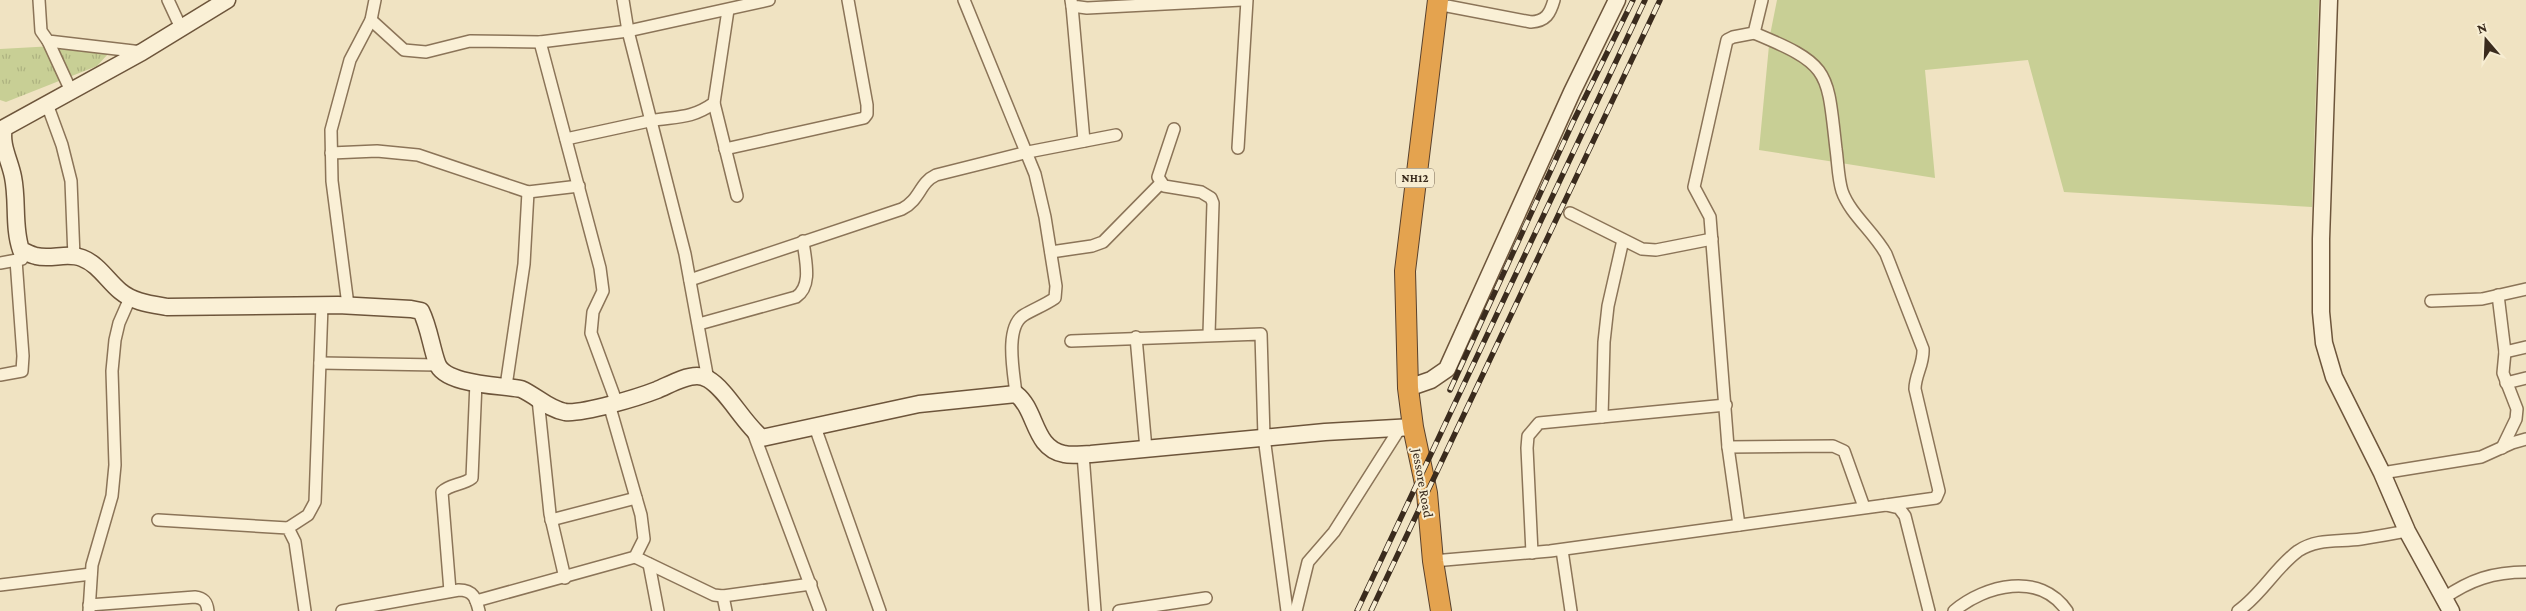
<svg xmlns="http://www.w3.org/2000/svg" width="2526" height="611" viewBox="0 0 2526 611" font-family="'Crimson Pro',serif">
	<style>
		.grass { fill: url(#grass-tufts) }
		.garden { fill: #c8cf95 }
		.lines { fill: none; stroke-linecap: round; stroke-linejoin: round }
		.street-casing { stroke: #8b7458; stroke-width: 14 }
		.secondary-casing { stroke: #6d553b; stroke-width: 19 }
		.highway-casing { stroke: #59412d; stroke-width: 22 }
		.street { stroke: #faf0d6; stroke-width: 11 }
		.secondary { stroke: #faf0d6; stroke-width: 16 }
		.highway { stroke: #e4a34f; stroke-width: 20 }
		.rail-casing { stroke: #3a2b1d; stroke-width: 5.5 }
		.rail { stroke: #f7edd2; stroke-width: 4; stroke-dasharray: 11; stroke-linecap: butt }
		.labels { text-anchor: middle; stroke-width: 4; stroke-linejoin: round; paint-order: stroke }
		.shield { fill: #f7edd2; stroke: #736553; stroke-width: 1 }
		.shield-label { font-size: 12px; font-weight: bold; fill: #3a2b1d }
		.street-label { font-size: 14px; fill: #3a2b1d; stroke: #f7edd2 }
	</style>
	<defs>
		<pattern id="grass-tufts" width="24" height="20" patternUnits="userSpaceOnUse" patternTransform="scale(1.25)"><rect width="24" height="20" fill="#c8cf95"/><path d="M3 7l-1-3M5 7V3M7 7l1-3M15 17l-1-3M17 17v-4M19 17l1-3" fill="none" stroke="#adb280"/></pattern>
	</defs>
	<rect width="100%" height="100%" fill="#f0e3c2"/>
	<!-- grass -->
	<path class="grass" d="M 54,46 L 108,54 L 97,66 L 6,102 L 0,100 L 0,49 Z"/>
	<!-- garden -->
	<path class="garden" d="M 1777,0 L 2319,0 L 2312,207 L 2064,192 L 2028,60 L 1925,70 L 1935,178 L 1759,150 L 1770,35 Z"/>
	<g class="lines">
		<!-- street casing -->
		<g class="street-casing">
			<g id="street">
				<path d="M 39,0 L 41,31 L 48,41 L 142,52"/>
				<path d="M 168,0 L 181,28"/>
				<path d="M 623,0 L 628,31 L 685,254 L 708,380"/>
				<path d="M 964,0 L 1035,174 L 1045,217 L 1056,286 L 1055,298 C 1045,305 1034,309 1024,315 C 1004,327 1014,374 1016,394"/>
				<path d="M 1071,0 L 1072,6 L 1087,8 L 1242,0"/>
				<path d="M 1437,4 L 1531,22 C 1546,21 1550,14 1554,0"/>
				<path d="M 1072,6 L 1084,141"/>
				<path d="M 371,20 L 404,50 L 426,52 L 470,41 L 540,42 L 628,31 L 769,0"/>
				<path d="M 1754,33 C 1831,65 1827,70 1836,149 C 1838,163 1838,178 1842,191 C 1850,214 1874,232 1886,254 L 1923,349 C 1924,364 1915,375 1915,389 L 1939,491 L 1936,498 L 1886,505"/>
				<path d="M 48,41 L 71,91"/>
				<path d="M 540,42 L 600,268 L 603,291 L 593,312 L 591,333 L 616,401"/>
				<path d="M 714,103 L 737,196"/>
				<path d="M 47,104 L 62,145 L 71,181 L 74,257"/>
				<path d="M 1174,129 L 1158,177 L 1164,186 L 1201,192 L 1211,198 L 1213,203 L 1209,334"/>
				<path d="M 566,139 C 594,133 621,127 649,121 C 675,116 690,120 714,103 L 728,10"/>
				<path d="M 1238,148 L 1247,0"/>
				<path d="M 725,149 L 864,118 L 867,114 L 867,105 L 848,0"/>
				<path d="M 331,153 L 377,151 L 418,155 L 528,192 L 579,186"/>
				<path d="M 1570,213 L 1642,249 L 1656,250 L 1712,239"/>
				<path d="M 1051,252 L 1092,246 L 1103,242 L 1160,184"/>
				<path d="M 0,263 L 22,259"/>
				<path d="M 690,280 L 902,209 C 921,199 919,183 936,175 L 1028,152 L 1116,135"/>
				<path d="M 2498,295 L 2505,352 L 2503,373 L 2517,409 L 2516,419 L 2502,448"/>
				<path d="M 2431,301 L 2482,299 L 2526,289"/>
				<path d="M 348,305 L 332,181 L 331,130 L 350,60 L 371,20 L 375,0"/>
				<path d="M 699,324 L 796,297 C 813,286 805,259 803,241"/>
				<path d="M 1136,337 L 1146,449"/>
				<path d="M 1071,341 L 1261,334 L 1264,437 L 1287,611"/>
				<path d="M 2505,352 L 2526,347"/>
				<path d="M 320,363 L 438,365"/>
				<path d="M 0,375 L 22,371 L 23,356 L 16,260"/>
				<path d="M 2506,383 L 2526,378"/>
				<path d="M 506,386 L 524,264 L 528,192"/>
				<path d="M 538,399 L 550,514 L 565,578"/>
				<path d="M 1602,417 L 1604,342 L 1608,306 L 1623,240"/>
				<path d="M 815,427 L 880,611"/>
				<path d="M 753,432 L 820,611"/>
				<path d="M 1728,447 L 1833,446 L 1844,451 L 1864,507"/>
				<path d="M 1083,454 L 1095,611"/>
				<path d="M 2382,473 L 2481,457 L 2512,443 L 2526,439"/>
				<path d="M 158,520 L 288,528 L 295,542 L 305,611"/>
				<path d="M 551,520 L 636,498"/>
				<path d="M 1739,525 L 1728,447 L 1710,217 L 1694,187 L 1727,40 L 1733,37 L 1754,33 L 1762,0"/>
				<path d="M 288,528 L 308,515 L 315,502 L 322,305"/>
				<path d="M 1562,550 L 1571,611"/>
				<path d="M 1532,553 L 1527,448 L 1528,436 L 1539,423 L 1726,405"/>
				<path d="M 635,557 L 714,595 L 723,596 L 811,584"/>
				<path d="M 1433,561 L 1550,551 L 1886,505 L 1899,508 L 1905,516 L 1929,611"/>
				<path d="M 649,564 L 658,611"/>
				<path d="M 0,585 L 91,574"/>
				<path d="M 450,591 L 442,492 C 450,484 463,485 472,478 L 476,382"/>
				<path d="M 723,596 L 726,611"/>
				<path d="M 2444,598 C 2470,580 2493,572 2526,572"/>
				<path d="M 476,601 L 635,557 L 644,539 L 641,515 L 609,404"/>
				<path d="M 89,605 L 195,597 C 204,598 207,602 208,611"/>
				<path d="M 89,611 L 92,565 L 112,496 L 115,465 L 112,371 L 115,340 L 119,323 L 130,298"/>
				<path d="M 342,611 L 459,590 C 473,590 476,598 479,611"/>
				<path d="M 1119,611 L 1206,598"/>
				<path d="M 1296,611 L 1308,562 L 1334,532 L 1400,428"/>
				<path d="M 1954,611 C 1985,585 2040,571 2067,611"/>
				<path d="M 2238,611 C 2262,594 2275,568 2298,551 C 2317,538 2339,542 2361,539 C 2376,537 2391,534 2407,531"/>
			</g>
		</g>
		<!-- secondary casing -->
		<g class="secondary-casing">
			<g id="secondary">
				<path d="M 227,0 L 142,52 L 4,128 C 0,144 10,161 13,177 C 18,201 13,227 21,250 C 26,252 31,255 36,256 C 51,260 67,252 82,258 C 98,264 107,280 120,291 C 133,302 150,304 167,307 L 338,305 L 411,309 L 421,311 C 429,327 431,346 437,363 C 444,385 500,385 521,389 C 537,396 548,409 565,412 C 584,414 639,397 657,390 C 669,385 684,376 697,376 C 700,376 706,378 708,379 C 727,390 743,423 762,438 L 919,404 L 1016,394 C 1037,410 1033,448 1064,454 C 1072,456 1083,454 1091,454 L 1325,432 L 1413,427"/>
				<path d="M 2329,0 L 2321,239 L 2321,312 L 2324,343 L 2334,377 L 2382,473 L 2407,531 L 2451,611"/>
				<path d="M 1408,388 L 1431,380 L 1447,369 L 1572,92 L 1617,0"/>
			</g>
		</g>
		<!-- highway casing -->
		<g class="highway-casing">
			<path id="highway" d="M 1438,0 L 1405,271 L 1408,388 L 1413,427 L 1427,493 L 1433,561 L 1441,611"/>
		</g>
		<!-- street -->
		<use href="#street" class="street"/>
		<!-- secondary -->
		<use href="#secondary" class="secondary"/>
		<!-- highway -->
		<use href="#highway" class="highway"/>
		<!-- rail casing -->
		<g class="rail-casing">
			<g id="rail">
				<path d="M 1450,390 L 1573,122 L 1633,0"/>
				<path d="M 1357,611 L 1645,0"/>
				<path d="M 1371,611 L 1660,0"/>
			</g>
		</g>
		<!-- rail -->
		<use href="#rail" class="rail"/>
	</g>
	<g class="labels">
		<!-- shield labels -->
		<rect class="shield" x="1396" y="168.5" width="38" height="19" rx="4"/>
		<g class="shield-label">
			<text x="1415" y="182">NH12</text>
		</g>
		<!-- street labels -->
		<g class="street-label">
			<text transform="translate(1423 483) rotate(80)" y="5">Jessore Road</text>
		</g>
	</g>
	<!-- north arrow -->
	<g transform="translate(2486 40) rotate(341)" stroke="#f7edd2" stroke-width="4" paint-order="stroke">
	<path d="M0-4L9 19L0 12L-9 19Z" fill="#3a2b1d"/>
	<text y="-8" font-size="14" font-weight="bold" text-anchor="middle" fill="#3a2b1d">N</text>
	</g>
</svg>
